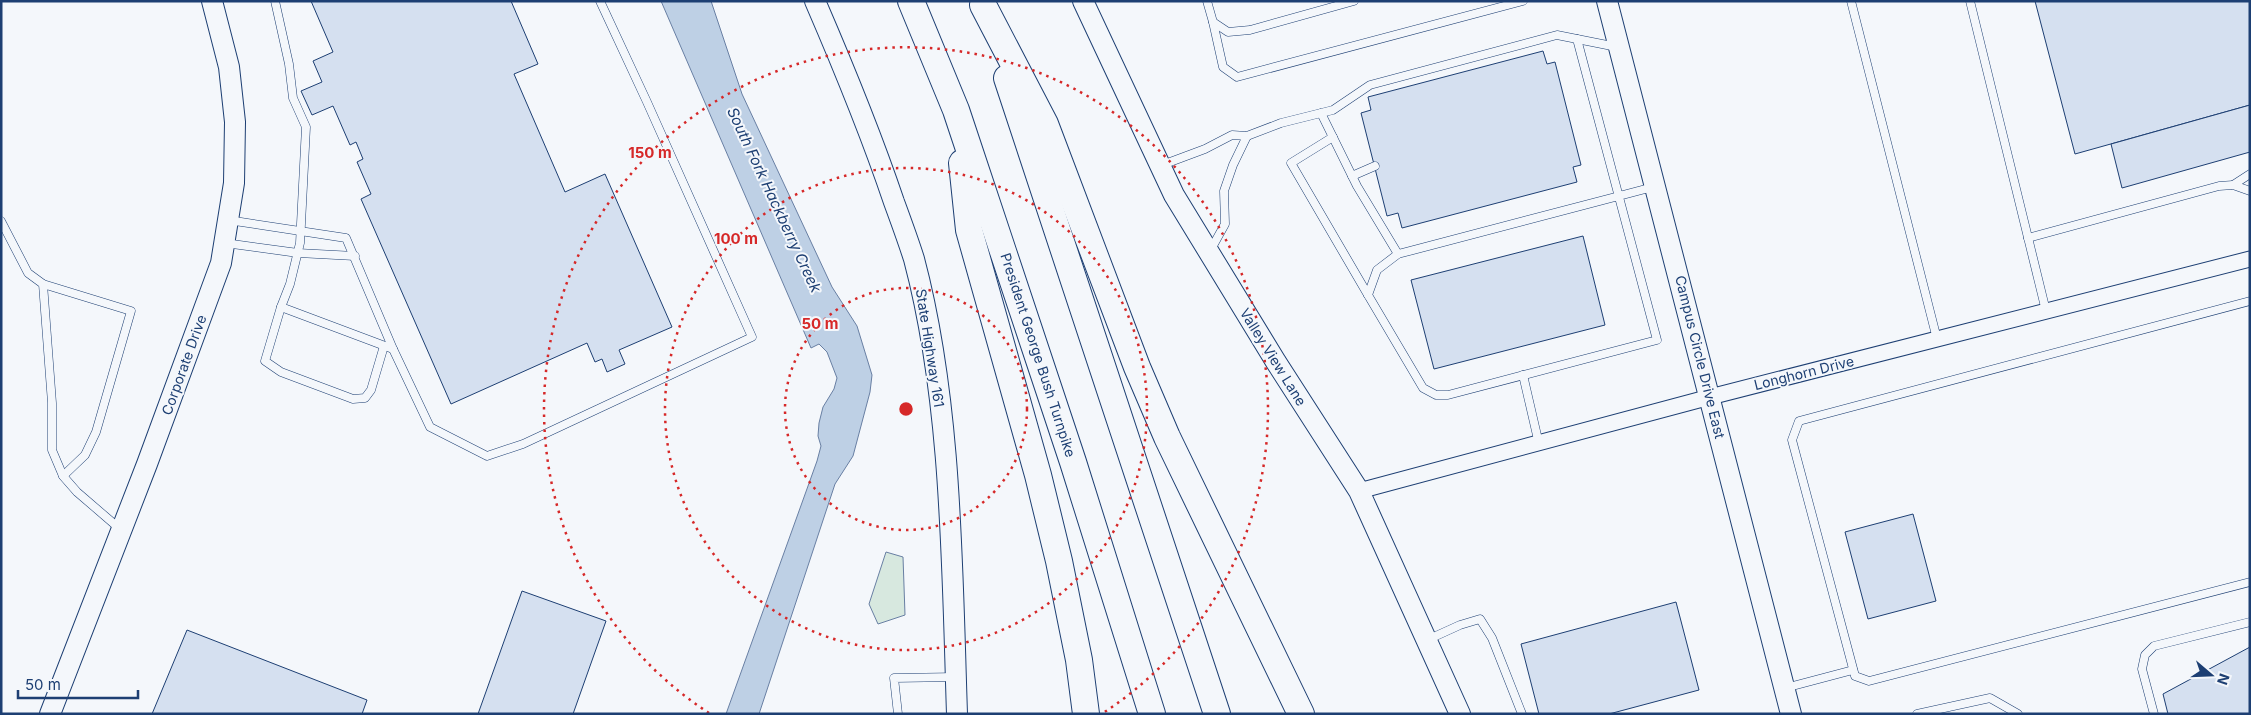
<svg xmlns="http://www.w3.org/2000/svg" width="2251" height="715" viewBox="0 0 2251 715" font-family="Inter,sans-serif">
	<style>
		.green { fill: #d7e8df; stroke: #687fa3 }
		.water { fill: #bed0e5; stroke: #687fa3 }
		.building { fill: #d5e0f0; stroke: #1d3f73 }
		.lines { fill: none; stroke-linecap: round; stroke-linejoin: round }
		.lane-casing { stroke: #1d3f73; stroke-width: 9 }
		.street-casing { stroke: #1d3f73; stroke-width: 17 }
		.secondary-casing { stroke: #1d3f73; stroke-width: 22 }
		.highway-casing { stroke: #1d3f73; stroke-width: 28 }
		.lane { stroke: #f4f7fb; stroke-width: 8 }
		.street { stroke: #f4f7fb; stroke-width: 15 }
		.secondary { stroke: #f4f7fb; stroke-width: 20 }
		.highway { stroke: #f4f7fb; stroke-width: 26 }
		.ring { fill: none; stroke: #d62828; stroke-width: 2.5; stroke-dasharray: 2.5 5 }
		.labels { text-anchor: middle; stroke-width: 4; stroke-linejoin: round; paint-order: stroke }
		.street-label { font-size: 14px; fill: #1d3f73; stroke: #f4f7fb }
		.water-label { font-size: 15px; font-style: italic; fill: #1d3f73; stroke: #f4f7fb }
		.centre { fill: #d62828; stroke: #f4f7fb; stroke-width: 2.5 }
		.ring-label { font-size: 15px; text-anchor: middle; font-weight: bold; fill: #d62828; stroke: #f4f7fb; stroke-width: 4; stroke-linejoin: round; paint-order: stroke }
	</style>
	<rect width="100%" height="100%" fill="#f4f7fb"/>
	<!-- green -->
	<path class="green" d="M 886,552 L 903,557 L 905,615 L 878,624 L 869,604 Z"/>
	<!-- water -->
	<path class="water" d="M 661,1 L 711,1 L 742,94 L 832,287 L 857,326 L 872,375 L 870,392 L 853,456 L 835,484 L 759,714 L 726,714 L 817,461 L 821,446 L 818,436 L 819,423 L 823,407 L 834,389 L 837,378 L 827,352 L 819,344 L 811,348 Z"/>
	<!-- building -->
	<g class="building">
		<path d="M 311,1 L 511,1 L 538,64 L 514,74 L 565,192 L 605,174 L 672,327 L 619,350 L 625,364 L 607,372 L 602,359 L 595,362 L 587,343 L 451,404 L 361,199 L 371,194 L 357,162 L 363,159 L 356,142 L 350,145 L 333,106 L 312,115 L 301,91 L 322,82 L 313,61 L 333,52 Z"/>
		<path d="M 2035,1 L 2250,1 L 2250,105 L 2075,154 Z"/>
		<path d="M 1543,51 L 1547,64 L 1555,62 L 1581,165 L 1573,167 L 1577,182 L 1402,228 L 1398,213 L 1387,216 L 1361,113 L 1371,110 L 1368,97 Z"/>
		<path d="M 2250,105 L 2250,152 L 2122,188 L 2111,144 Z"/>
		<path d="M 1583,236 L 1605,325 L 1434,369 L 1411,280 Z"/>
		<path d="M 1913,514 L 1936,601 L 1868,619 L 1845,532 Z"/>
		<path d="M 522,591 L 606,621 L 573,714 L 478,714 Z"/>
		<path d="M 1676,602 L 1699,690 L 1609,714 L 1539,714 L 1521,644 Z"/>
		<path d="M 187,630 L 367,700 L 362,714 L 152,714 Z"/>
		<path d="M 2250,647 L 2250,714 L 2168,714 L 2163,694 Z"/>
	</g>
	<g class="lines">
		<!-- lane casing -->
		<g class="lane-casing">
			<g id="lane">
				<path d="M 275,1 L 289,64 L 293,98 L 306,127 L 300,243 L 290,284 L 281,307 L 393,349 L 430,427 L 487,456 L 523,444 L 752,337 L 647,102 L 600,1"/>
				<path d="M 1207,1 L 1213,22 L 1228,32 L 1250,30 L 1354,1"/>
				<path d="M 1851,1 L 1937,339"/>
				<path d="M 1970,1 L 2046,311"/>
				<path d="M 1213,22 L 1223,67 L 1237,77 L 1523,1"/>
				<path d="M 1577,39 L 1657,340 L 1448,395 L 1436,395 L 1423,388 L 1368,295 L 1377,270 L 1398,254 L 1619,196 L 1653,187"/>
				<path d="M 1321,113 L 1357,186 L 1398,254"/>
				<path d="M 1333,137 L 1291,163 L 1368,295"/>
				<path d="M 1162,165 L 1205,149 L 1232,135 L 1247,136 L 1281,123 L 1333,110 L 1370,85 L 1557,35 L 1617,47"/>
				<path d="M 1352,176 L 1375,166"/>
				<path d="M 2233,185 L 2250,174"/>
				<path d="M 228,220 L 346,238 L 393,349"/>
				<path d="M 1,221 L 28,273 L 43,284 L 52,403 L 52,450 L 63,476 L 77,492 L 120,529"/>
				<path d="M 2028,238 L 2219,186 L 2233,185 L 2250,191"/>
				<path d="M 225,243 L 298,253 L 355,256"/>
				<path d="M 1210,251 L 1225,224 L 1224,191 L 1233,165 L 1247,136"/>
				<path d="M 43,284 L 131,311 L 96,432 L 85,455 L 63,476"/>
				<path d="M 2250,301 L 1799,421 L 1792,440 L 1855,676 L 1869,681 L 2250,582"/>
				<path d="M 281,307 L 265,361 L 281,372 L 353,399 L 365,398 L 371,390 L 384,346"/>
				<path d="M 1523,375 L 1539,444"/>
				<path d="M 1427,640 L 1460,625 L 1480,619 L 1492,638 L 1522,714"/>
				<path d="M 1785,688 L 1853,670"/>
				<path d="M 898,714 L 894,678 L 956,677"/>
				<path d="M 1917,714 L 1990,698 L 2018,714"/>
				<path d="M 2154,714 L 2142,669 L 2145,655 L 2154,646 L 2250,622"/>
			</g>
		</g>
		<!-- street casing -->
		<g class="street-casing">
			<path id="street" d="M 1359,491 L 1710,397 L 2250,259"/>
		</g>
		<!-- secondary casing -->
		<g class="secondary-casing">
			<g id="secondary">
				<path d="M 815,1 C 844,68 871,134 894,202 C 901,221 908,240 914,259 C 952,402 952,566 957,714"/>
				<path d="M 1083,1 L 1174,195 L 1276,362 L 1359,491 L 1460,714"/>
				<path d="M 1607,1 L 1791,714"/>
				<path d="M 50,714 L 147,464 L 221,263 L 234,183 L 235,122 L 229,67 L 212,1"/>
			</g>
		</g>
		<!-- highway casing -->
		<g class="highway-casing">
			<g id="highway">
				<path d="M 911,1 L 956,110 L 1073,462 L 1152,714"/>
				<path d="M 983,5 L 1045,124 L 1137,367 L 1167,437 L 1301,714"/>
				<path d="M 1007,78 L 1217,714"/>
				<path d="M 962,163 L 969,230 L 1038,475 L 1059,561 L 1079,660 L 1086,714"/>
			</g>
		</g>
		<!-- lane -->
		<use href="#lane" class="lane"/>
		<!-- street -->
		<use href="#street" class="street"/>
		<!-- secondary -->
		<use href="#secondary" class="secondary"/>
		<!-- highway -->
		<use href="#highway" class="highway"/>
	</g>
	<!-- distance rings -->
	<g class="ring">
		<circle cx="906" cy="409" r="121"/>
		<circle cx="906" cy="409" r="241"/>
		<path d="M709 713A362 362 0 1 1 1103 713"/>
	</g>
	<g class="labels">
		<!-- street labels -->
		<g class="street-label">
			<text transform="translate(930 348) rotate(81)" y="5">State Highway 161</text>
			<text transform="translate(1038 355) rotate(72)" y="5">President George Bush Turnpike</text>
			<text transform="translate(1273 357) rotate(58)" y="5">Valley View Lane</text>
			<text transform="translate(1700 357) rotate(76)" y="5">Campus Circle Drive East</text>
			<text transform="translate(184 365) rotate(-70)" y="5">Corporate Drive</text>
			<text transform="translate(1804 373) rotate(-14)" y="5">Longhorn Drive</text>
		</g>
		<!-- water labels -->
		<g class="water-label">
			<text transform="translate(774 200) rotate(65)" y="5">South Fork Hackberry Creek</text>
		</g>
	</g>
	<circle cx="906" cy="409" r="8" class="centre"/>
	<g class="ring-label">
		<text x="650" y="158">150 m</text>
		<text x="736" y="244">100 m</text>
		<text x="820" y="329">50 m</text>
	</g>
	<!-- border -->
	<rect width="2251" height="715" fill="none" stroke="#1d3f73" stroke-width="5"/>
	<!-- north arrow -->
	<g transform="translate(2211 675) rotate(109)" stroke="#f4f7fb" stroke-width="4" paint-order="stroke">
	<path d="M0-4L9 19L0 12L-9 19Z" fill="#1d3f73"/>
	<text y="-8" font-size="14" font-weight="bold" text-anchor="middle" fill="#1d3f73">N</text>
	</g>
	<!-- scale -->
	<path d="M18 690v8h120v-8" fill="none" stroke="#1d3f73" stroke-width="2.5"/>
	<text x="25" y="690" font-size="15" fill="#1d3f73" stroke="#f4f7fb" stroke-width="4" paint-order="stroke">50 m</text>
</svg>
